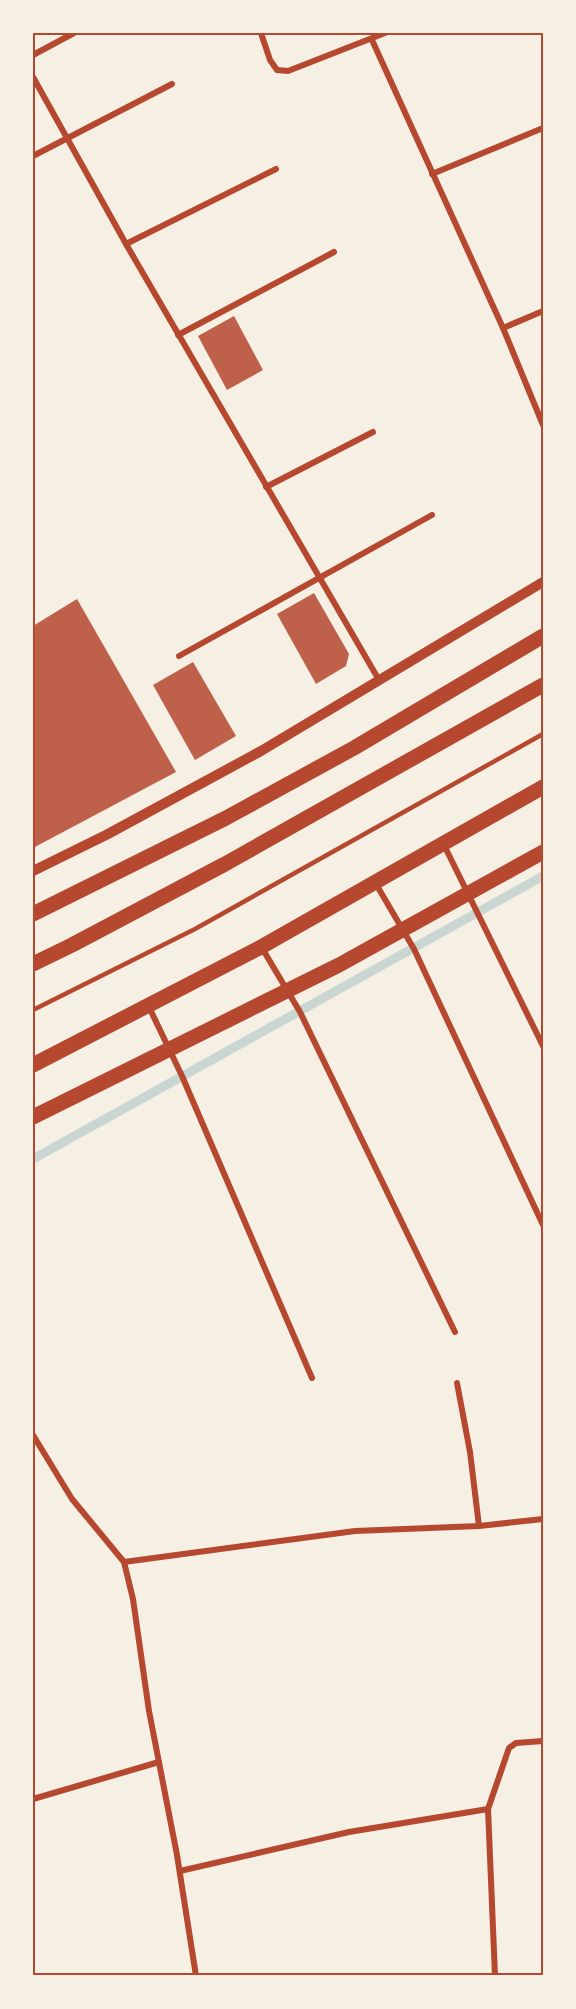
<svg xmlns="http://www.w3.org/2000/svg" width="576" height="2009" viewBox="0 0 576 2009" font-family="'Public Sans',sans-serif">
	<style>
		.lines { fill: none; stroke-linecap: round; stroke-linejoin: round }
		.stream { stroke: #c9d6d2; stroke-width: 9 }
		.building { fill: #bf614a }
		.service { stroke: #b5482f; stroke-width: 4.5 }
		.minor { stroke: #b5482f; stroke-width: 6 }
		.tertiary { stroke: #b5482f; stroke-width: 10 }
		.primary { stroke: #b5482f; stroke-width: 15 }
		.neatline { fill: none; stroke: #b5482f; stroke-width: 2 }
	</style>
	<rect width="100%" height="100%" fill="#f6efe4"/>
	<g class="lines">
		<!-- stream -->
		<path class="stream" d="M 33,1159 L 543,876"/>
	</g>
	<!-- building -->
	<g class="building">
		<path d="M 234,316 L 263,370 L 227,390 L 198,336 Z"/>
		<path d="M 314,593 L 349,654 L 346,666 L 316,684 L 277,614 Z"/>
		<path d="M 77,599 L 176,772 L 33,848 L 33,626 Z"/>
		<path d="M 193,662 L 236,736 L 195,760 L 153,685 Z"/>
	</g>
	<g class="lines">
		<!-- service -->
		<path class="service" d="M 33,1010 L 195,929 L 543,734"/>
		<!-- minor -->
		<g class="minor">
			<path d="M 261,33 L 270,60 L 277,70 L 288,71 L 385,33"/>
			<path d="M 372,40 L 503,328 L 543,425"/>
			<path d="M 33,55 L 74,33"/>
			<path d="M 33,77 L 126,244 L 379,680"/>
			<path d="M 33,156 L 172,84"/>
			<path d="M 432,174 L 543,128"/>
			<path d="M 126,244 L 276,169"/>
			<path d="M 503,328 L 543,311"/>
			<path d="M 178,335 L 334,252"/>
			<path d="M 266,487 L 373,432"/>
			<path d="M 179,656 L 432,515"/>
			<path d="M 444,845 L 543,1046"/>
			<path d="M 376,884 L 414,949 L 543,1225"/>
			<path d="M 262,948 L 300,1012 L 455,1332"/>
			<path d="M 149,1007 L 182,1076 L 312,1378"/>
			<path d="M 457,1383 L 470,1452 L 479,1526"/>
			<path d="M 33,1435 L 72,1499 L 124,1562 L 133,1599 L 149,1711 L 177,1855 L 196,1976"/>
			<path d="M 124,1562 L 355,1531 L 479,1526 L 543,1519"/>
			<path d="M 33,1799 L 159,1762"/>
			<path d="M 488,1809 L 495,1976"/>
			<path d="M 180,1871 L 349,1832 L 488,1809 L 509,1748 L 516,1743 L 543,1741"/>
		</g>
		<!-- tertiary -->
		<path class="tertiary" d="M 33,871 L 108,834 L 261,751 L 543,582"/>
		<!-- primary -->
		<g class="primary">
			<path d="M 33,914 L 226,818 L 354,748 L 543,636"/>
			<path d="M 33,964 L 72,945 L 225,864 L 543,685"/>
			<path d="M 33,1065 L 261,947 L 543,787"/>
			<path d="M 33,1117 L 339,965 L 543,852"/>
		</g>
	</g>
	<!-- border -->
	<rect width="576" height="2009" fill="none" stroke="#f6efe4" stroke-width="69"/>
	<rect x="34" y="34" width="508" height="1940" class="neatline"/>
</svg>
